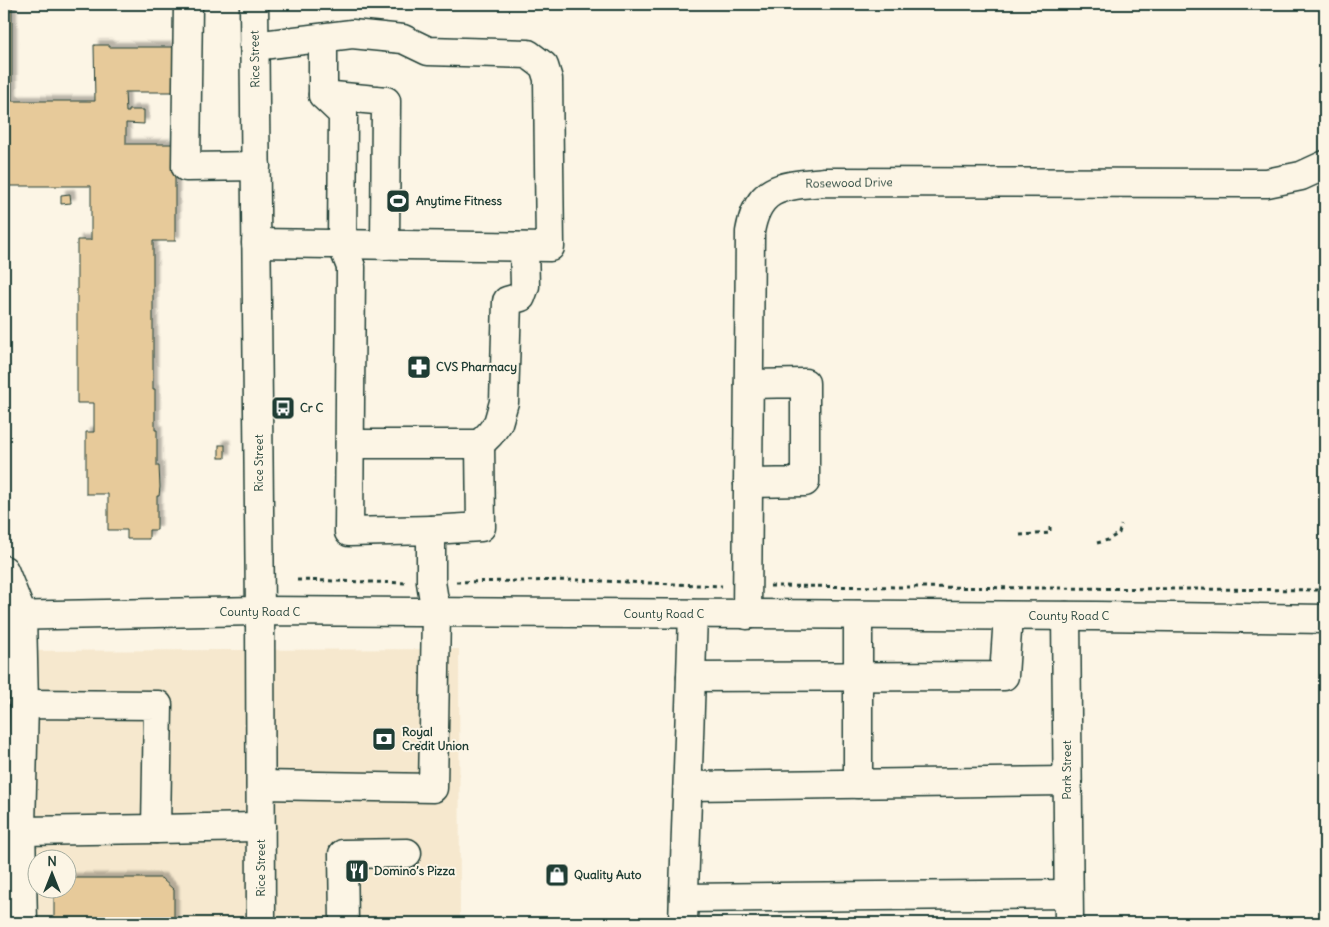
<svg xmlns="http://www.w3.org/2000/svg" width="1329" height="927" viewBox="0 0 1329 927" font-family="Delius,sans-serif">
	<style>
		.built { fill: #f6e8ce; fill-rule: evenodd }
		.building { fill: #e7ca9a; stroke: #1f3d34; filter: url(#shadow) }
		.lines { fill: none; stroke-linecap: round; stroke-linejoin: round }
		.minor-casing { stroke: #1f3d34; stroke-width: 31 }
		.major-casing { stroke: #1f3d34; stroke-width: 31 }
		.path { stroke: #1f3d34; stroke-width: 3; stroke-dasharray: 4 4; stroke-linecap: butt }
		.minor { stroke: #fcf5e5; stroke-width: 28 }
		.major { stroke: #fcf5e5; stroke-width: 28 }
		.labels { text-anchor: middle; stroke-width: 4; stroke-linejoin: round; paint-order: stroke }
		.street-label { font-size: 12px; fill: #1f3d34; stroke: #fcf5e5 }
		.poi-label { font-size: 12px; font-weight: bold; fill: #1f3d34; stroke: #fcf5e5; text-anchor: start }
	</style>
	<defs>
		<filter id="shadow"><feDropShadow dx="4.5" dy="-4.5" stdDeviation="1" flood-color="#0004"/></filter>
	</defs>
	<rect width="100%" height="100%" fill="#fcf5e5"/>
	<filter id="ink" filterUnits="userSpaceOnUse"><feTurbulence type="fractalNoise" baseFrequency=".02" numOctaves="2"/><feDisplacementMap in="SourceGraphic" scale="10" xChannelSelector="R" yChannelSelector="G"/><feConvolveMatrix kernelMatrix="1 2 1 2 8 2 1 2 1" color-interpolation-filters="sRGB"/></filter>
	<g filter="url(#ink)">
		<!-- built -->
		<path class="built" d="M 459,649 L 460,923 L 8,923 L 4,811 L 4,651 ZM 38,860 L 68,860 L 68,890 L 38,890 Z"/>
		<!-- building -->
		<g class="building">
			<path d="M 4,4 L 12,4 L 12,101 L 95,101 L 94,45 L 109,45 L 109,47 L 175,47 L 175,92 L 125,92 L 126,112 L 129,112 L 129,110 L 144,110 L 144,124 L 126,123 L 126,144 L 175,144 L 175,241 L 153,241 L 153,389 L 155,389 L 155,430 L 157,430 L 157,466 L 159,466 L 160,487 L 159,496 L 157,496 L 157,530 L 149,530 L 149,539 L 127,539 L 127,530 L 108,530 L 108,494 L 86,494 L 86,432 L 94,432 L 94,403 L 77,403 L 77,240 L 91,240 L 91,186 L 4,186 Z"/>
			<path d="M 70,194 L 71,203 L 61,204 L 61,195 Z"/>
			<rect x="219" y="445" width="6" height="13"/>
			<path d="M 68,878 L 161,878 L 174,890 L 174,923 L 54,923 L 54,890 L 68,890 Z"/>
		</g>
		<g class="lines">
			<!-- minor casing -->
			<g class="minor-casing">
				<g id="minor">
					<path d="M 188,4 L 186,167 L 256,166"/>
					<path d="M 254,46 L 352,34 L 403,39 L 428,51 L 528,54 L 544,66 L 548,79 L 550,247 L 256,243"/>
					<path d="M 323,95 L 386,101 L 385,245"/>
					<path d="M 350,444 L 480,444 L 481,527 L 431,530"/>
					<path d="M 480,444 L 490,434 L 498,423 L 504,402 L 507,301 L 521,297 L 525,286 L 524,247"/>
					<path d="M 748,483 L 805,482 L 805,383 L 749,384"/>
					<path d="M 4,570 L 22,615 L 24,704"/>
					<path d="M 747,615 L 750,232 C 758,184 785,186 825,182 L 1267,183 L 1301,176 L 1325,165"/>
					<path d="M 1066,616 L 1069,923"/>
					<path d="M 691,677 L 1004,676 L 1008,616"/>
					<path d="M 858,784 L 858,615"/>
					<path d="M 261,785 L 433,788 L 436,613 L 431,582 L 431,530 L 349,532 L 351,267 L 342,244 L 343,114 L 323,95 L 323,39"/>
					<path d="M 688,786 L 1067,781"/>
					<path d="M 21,831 L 156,829"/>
					<path d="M 684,898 L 1068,894"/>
					<path d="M 23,923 L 21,827 L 24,704 L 158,705 L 156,829 L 261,827"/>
					<path d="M 344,923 L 343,854 L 407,853"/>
					<path d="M 683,923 L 693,614"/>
				</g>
			</g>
			<!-- major casing -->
			<g class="major-casing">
				<g id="major">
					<path d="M 254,4 L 260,611 L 261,923"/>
					<path d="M 4,616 L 260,611 L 1096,616 L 1325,619"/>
				</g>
			</g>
			<!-- path -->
			<g class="path">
				<path d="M 1020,535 L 1050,533 L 1050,526"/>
				<path d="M 1097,543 L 1108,540 L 1119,533 L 1121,525"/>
				<path d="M 297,580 L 407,583"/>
				<path d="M 456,582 L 578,580 L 722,586"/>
				<path d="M 770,586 L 1325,590"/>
			</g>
			<!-- minor -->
			<use href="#minor" class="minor"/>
			<!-- major -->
			<use href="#major" class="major"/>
		</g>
	</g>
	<!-- icons -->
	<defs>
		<g id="stadium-square" transform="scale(1.25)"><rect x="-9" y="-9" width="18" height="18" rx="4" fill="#1f3d34" stroke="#fcf5e5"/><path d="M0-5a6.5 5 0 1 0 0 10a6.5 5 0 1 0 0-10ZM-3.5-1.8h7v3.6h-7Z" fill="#fff"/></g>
		<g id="pharmacy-square" transform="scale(1.25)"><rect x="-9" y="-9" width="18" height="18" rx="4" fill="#1f3d34" stroke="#fcf5e5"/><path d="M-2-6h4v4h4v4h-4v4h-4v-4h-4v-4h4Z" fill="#fff"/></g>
		<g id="bus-square" transform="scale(1.25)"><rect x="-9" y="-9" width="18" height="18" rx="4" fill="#1f3d34" stroke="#fcf5e5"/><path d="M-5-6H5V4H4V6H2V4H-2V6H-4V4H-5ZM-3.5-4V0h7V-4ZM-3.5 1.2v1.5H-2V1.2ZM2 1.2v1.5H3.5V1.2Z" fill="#fff"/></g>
		<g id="bank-square" transform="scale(1.25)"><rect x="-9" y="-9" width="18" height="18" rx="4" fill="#1f3d34" stroke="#fcf5e5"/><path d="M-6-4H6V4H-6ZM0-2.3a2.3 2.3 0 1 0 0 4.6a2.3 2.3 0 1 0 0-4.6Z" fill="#fff"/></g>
		<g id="restaurant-square" transform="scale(1.25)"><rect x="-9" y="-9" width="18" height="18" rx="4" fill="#1f3d34" stroke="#fcf5e5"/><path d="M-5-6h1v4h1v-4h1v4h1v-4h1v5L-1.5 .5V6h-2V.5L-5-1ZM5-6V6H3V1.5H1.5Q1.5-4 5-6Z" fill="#fff"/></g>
		<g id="shop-square" transform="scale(1.25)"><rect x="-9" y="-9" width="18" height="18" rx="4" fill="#1f3d34" stroke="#fcf5e5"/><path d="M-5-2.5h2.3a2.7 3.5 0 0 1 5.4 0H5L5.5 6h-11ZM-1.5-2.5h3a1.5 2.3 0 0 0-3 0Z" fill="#fff"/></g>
	</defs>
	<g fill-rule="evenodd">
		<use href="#stadium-square" x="398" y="201"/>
		<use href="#pharmacy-square" x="419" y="367"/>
		<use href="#bus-square" x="283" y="408"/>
		<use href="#bank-square" x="384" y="739"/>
		<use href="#restaurant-square" x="357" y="871"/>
		<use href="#shop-square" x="557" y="875"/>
	</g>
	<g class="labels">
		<!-- street labels -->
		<g class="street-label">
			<text transform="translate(255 59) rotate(-91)" y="4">Rice Street</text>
			<text transform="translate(849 183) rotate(-1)" y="4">Rosewood Drive</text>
			<text transform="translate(259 463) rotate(-90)" y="4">Rice Street</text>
			<text x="260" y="616">County Road C</text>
			<text x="664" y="618">County Road C</text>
			<text x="1069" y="620">County Road C</text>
			<text transform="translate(1067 770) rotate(-90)" y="4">Park Street</text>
			<text transform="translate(261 868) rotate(-90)" y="4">Rice Street</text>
		</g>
		<!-- poi labels -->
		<g class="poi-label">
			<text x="416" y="205">Anytime Fitness</text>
			<text x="436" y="371">CVS Pharmacy</text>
			<text x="300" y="412">Cr C</text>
			<text x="402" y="736">Royal<tspan x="402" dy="14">Credit Union</tspan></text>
			<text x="374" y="875">Domino’s Pizza</text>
			<text x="574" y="879">Quality Auto</text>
		</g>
	</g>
	<!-- margin -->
	<rect width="1329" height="927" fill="none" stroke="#fcf5e5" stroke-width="20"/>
	<rect x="10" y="10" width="1309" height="907" fill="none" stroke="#1f3d34" stroke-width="2" filter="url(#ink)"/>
	<!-- north arrow -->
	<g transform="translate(52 874)"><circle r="24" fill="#fcf5e5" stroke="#a4ab9e"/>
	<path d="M0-4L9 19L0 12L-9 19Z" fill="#1f3d34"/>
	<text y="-8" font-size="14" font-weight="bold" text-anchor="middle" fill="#1f3d34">N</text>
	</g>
</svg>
